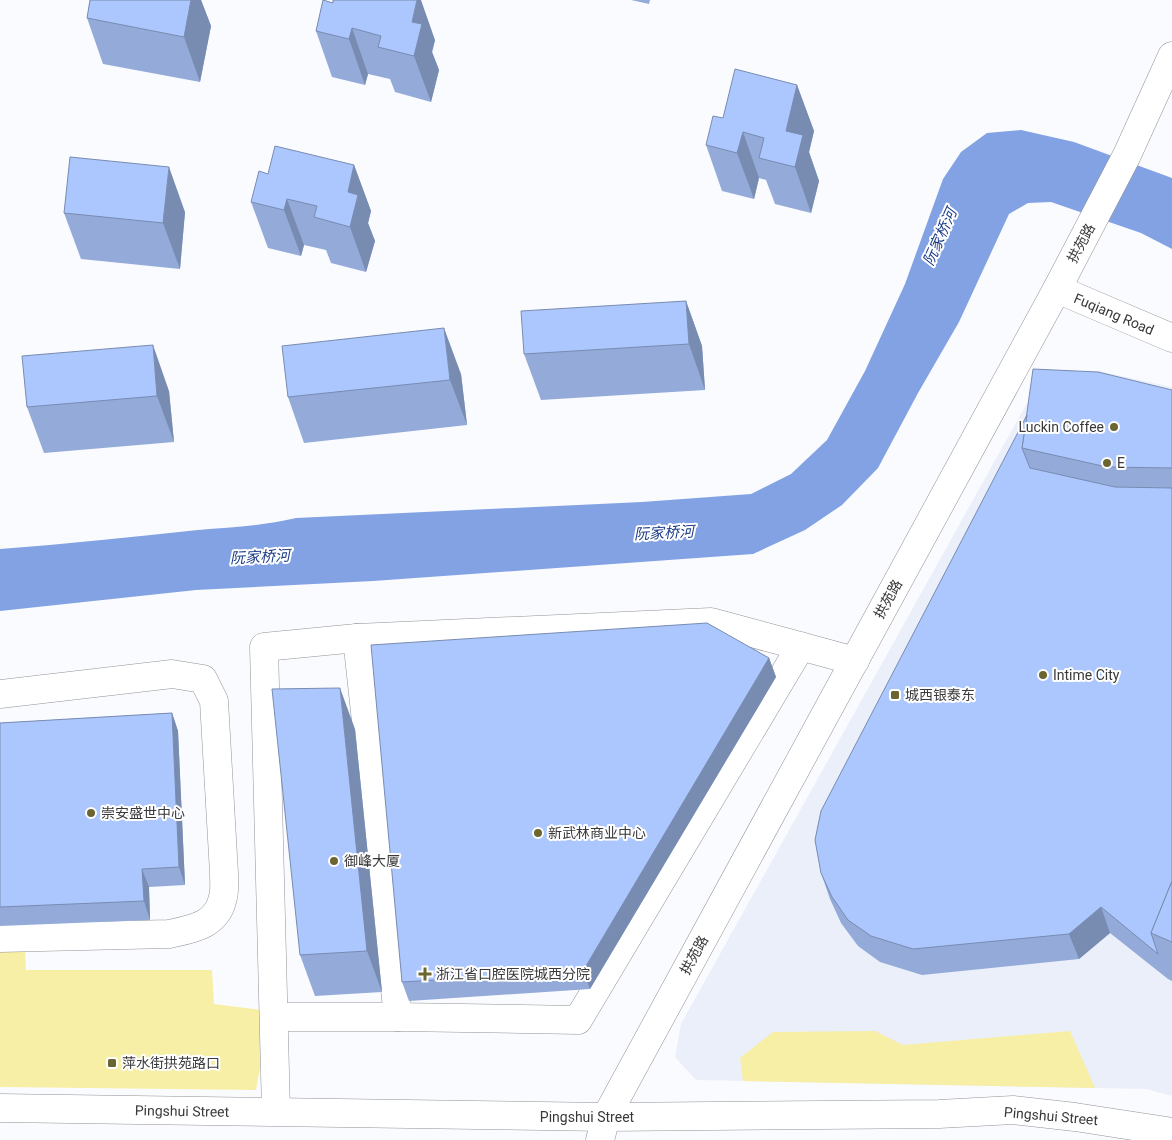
<svg xmlns="http://www.w3.org/2000/svg" width="1172" height="1140" viewBox="0 0 1172 1140" font-family="Roboto,'Noto Sans SC',sans-serif">
	<style>
		.built { fill: #eaeffa }
		.green { fill: #f7efa5 }
		.water { fill: #82a2e3 }
		.lines { fill: none; stroke-linecap: round; stroke-linejoin: round }
		.minor-casing { stroke: #919397; stroke-width: 29 }
		.major-casing { stroke: #919397; stroke-width: 29 }
		.minor { stroke: #fff; stroke-width: 28 }
		.major { stroke: #fff; stroke-width: 28 }
		.wall { fill: #94abda }
		.shaded-wall { fill: #788bb1 }
		.building { fill: #acc7fd; stroke: #788bb1 }
		.poi-dot { fill: #6b6531; stroke: #fff; stroke-width: 2 }
		.labels { text-anchor: middle; stroke-width: 4; stroke-linejoin: round; paint-order: stroke }
		.street-label { font-size: 14px; fill: #39393b; stroke: #fff }
		.poi-label { font-size: 14px; fill: #39393b; stroke: #fff; text-anchor: start }
		.water-label { font-size: 15px; font-style: italic; fill: #1b3c87; stroke: #fff }
	</style>
	<rect width="100%" height="100%" fill="#fafbff"/>
	<!-- built -->
	<path class="built" d="M 1099,371 L 1172,387 L 1172,1096 L 1146,1089 L 696,1080 L 675,1057 L 681,1024 L 1041,378 Z"/>
	<!-- green -->
	<g class="green">
		<path d="M 25,949 L 26,970 L 212,970 L 214,1004 L 270,1011 L 256,1090 L 0,1087 L 0,951 Z"/>
		<path d="M 875,1031 L 903,1045 L 1070,1031 L 1095,1088 L 743,1081 L 740,1058 L 773,1032 Z"/>
	</g>
	<!-- water -->
	<path class="water" d="M 1021,130 L 1074,142 L 1172,178 L 1172,249 L 1141,233 L 1051,202 L 1028,203 L 1009,214 L 959,322 L 918,393 L 878,468 L 842,505 L 805,530 L 753,554 L 373,581 L 196,590 L 0,611 L 0,549 C 66,544 132,537 198,530 C 231,527 263,526 296,518 L 642,502 L 751,494 L 791,474 L 827,440 L 865,371 L 905,284 L 943,179 L 961,152 L 987,133 Z"/>
	<g class="lines">
		<!-- minor casing -->
		<g class="minor-casing">
			<g id="minor">
				<path d="M 1057,289 L 1172,338"/>
				<path d="M 801,646 L 578,1020 L 398,1017 L 357,638 L 711,622 L 855,661"/>
				<path d="M 0,694 L 172,674 L 203,679 L 214,701 L 224,873 C 224,881 225,890 223,897 C 218,925 193,929 169,934 L 0,938"/>
				<path d="M 274,1017 L 398,1017"/>
				<path d="M 276,1111 L 264,647 L 357,638"/>
				<path d="M 600,1140 L 606,1117 L 1057,289 L 1127,155 L 1172,56"/>
			</g>
		</g>
		<!-- major casing -->
		<g class="major-casing">
			<path id="major" d="M 0,1108 L 606,1117 L 939,1114 L 1013,1110 L 1075,1117 L 1172,1132"/>
		</g>
		<!-- minor -->
		<use href="#minor" class="minor"/>
		<!-- major -->
		<use href="#major" class="major"/>
	</g>
	<!-- wall -->
	<g class="wall">
		<path d="M 90,0 L 201,0 L 211,26 L 200,82 L 103,64 L 87,18 Z"/>
		<path d="M 323,0 L 435,40 L 432,52 L 439,70 L 431,102 L 395,92 L 390,79 L 368,74 L 365,85 L 332,77 L 316,31 Z"/>
		<path d="M 631,0 L 650,0 L 649,4 Z"/>
		<path d="M 797,85 L 814,131 L 809,152 L 819,181 L 811,213 L 775,204 L 766,180 L 759,178 L 754,199 L 722,191 L 706,145 L 723,118 Z"/>
		<path d="M 354,165 L 371,211 L 368,223 L 375,241 L 366,272 L 331,263 L 326,250 L 304,245 L 301,256 L 268,248 L 251,202 L 268,174 Z"/>
		<path d="M 185,212 L 180,269 L 81,259 L 64,213 Z"/>
		<path d="M 686,301 L 702,346 L 705,390 L 541,400 L 524,354 Z"/>
		<path d="M 461,374 L 467,425 L 304,443 L 288,397 Z"/>
		<path d="M 1172,390 L 1172,981 L 1168,979 L 1110,933 L 1079,959 L 922,975 L 880,962 L 858,946 L 841,923 L 830,899 L 821,873 L 1027,415 Z"/>
		<path d="M 169,391 L 174,442 L 44,453 L 27,407 Z"/>
		<path d="M 769,658 L 776,677 L 590,989 L 409,1001 L 402,982 Z"/>
		<path d="M 172,713 L 178,731 L 185,885 L 149,887 L 150,920 L 0,926 L 0,723 Z"/>
		<path d="M 355,729 L 382,992 L 315,996 L 300,955 Z"/>
	</g>
	<!-- shaded-wall -->
	<g class="shaded-wall">
		<path d="M 191,0 L 201,0 L 211,26 L 200,82 L 184,37 Z"/>
		<path d="M 417,0 L 421,0 L 435,40 L 432,52 L 439,70 L 431,102 L 414,56 L 412,22 Z"/>
		<path d="M 352,28 L 368,74 L 365,85 L 349,39 Z"/>
		<path d="M 797,85 L 814,131 L 809,152 L 819,181 L 811,213 L 795,167 L 786,131 Z"/>
		<path d="M 743,132 L 759,178 L 754,199 L 737,153 Z"/>
		<path d="M 354,165 L 371,211 L 368,223 L 375,241 L 366,272 L 350,227 L 348,192 Z"/>
		<path d="M 169,167 L 185,212 L 180,269 L 163,223 Z"/>
		<path d="M 287,199 L 304,245 L 301,256 L 284,210 Z"/>
		<path d="M 686,301 L 702,346 L 705,390 L 689,344 Z"/>
		<path d="M 444,328 L 461,374 L 467,425 L 450,380 Z"/>
		<path d="M 153,345 L 169,391 L 174,442 L 157,396 Z"/>
		<path d="M 769,658 L 776,677 L 590,989 L 583,971 Z"/>
		<path d="M 340,688 L 355,729 L 382,992 L 367,951 Z"/>
		<path d="M 172,713 L 178,731 L 185,885 L 179,867 Z"/>
		<path d="M 142,869 L 149,887 L 150,920 L 144,901 Z"/>
		<path d="M 1101,907 L 1110,933 L 1079,959 L 1069,934 Z"/>
	</g>
	<!-- building -->
	<g class="building">
		<path d="M 90,0 L 191,0 L 184,37 L 87,18 Z"/>
		<path d="M 323,0 L 333,3 L 333,0 L 417,0 L 412,22 L 422,24 L 414,56 L 378,47 L 381,36 L 352,28 L 349,39 L 316,31 Z"/>
		<path d="M 735,69 L 797,85 L 786,131 L 803,135 L 795,167 L 759,158 L 764,138 L 743,132 L 737,153 L 706,145 L 713,116 L 723,118 Z"/>
		<path d="M 275,146 L 354,165 L 348,192 L 358,195 L 350,227 L 314,217 L 317,206 L 287,199 L 284,210 L 251,202 L 259,171 L 268,174 Z"/>
		<path d="M 70,157 L 169,167 L 163,223 L 64,213 Z"/>
		<path d="M 686,301 L 689,344 L 524,354 L 521,311 Z"/>
		<path d="M 444,328 L 450,380 L 288,397 L 282,346 Z"/>
		<path d="M 153,345 L 157,396 L 27,407 L 22,356 Z"/>
		<path d="M 1033,369 L 1098,372 L 1172,390 L 1172,468 L 1107,467 L 1022,448 Z"/>
		<path d="M 1027,415 L 1022,448 L 1030,468 L 1115,487 L 1172,488 L 1172,881 L 1151,933 L 1158,954 L 1101,907 L 1069,934 L 913,949 L 871,936 L 848,920 L 832,897 L 821,873 L 815,840 L 821,811 Z"/>
		<path d="M 707,623 L 769,658 L 583,971 L 402,982 L 371,645 Z"/>
		<path d="M 340,688 L 367,951 L 300,955 L 272,689 Z"/>
		<path d="M 172,713 L 179,867 L 142,869 L 144,901 L 0,907 L 0,723 Z"/>
		<path d="M 1172,881 L 1172,942 L 1151,933 Z"/>
	</g>
	<!-- markers -->
	<g class="poi-dot">
		<circle cx="1114" cy="427" r="5"/>
		<circle cx="1107" cy="463" r="5"/>
		<circle cx="1043" cy="675" r="5"/>
		<rect x="890" y="690" width="10" height="10" rx="2.5"/>
		<circle cx="91" cy="813" r="5"/>
		<circle cx="538" cy="833" r="5"/>
		<circle cx="334" cy="861" r="5"/>
		<path d="M422.5 966.5h5v5h5v5h-5v5h-5v-5h-5v-5h5z"/>
		<rect x="107" y="1058" width="10" height="10" rx="2.5"/>
	</g>
	<g class="labels">
		<!-- street labels -->
		<g class="street-label">
			<text transform="translate(1081 243) rotate(-62)" y="5">拱苑路</text>
			<text transform="translate(1114 314) rotate(23)" y="5">Fuqiang Road</text>
			<text transform="translate(888 599) rotate(-61)" y="5">拱苑路</text>
			<text transform="translate(694 955) rotate(-61)" y="5">拱苑路</text>
			<text transform="translate(182 1111) rotate(1)" y="5">Pingshui Street</text>
			<text transform="translate(1051 1116) rotate(5)" y="5">Pingshui Street</text>
			<text x="587" y="1122">Pingshui Street</text>
		</g>
		<!-- poi labels -->
		<g class="poi-label">
			<text x="1104" y="432" text-anchor="end">Luckin Coffee</text>
			<text x="1117" y="468">E</text>
			<text x="1053" y="680">Intime City</text>
			<text x="905" y="700">城西银泰东</text>
			<text x="101" y="818">崇安盛世中心</text>
			<text x="548" y="838">新武林商业中心</text>
			<text x="344" y="866">御峰大厦</text>
			<text x="436" y="979">浙江省口腔医院城西分院</text>
			<text x="122" y="1068">萍水街拱苑路口</text>
		</g>
		<!-- water labels -->
		<g class="water-label">
			<text transform="translate(940 237) rotate(-66)" y="5">阮家桥河</text>
			<text transform="translate(664 533) rotate(-3)" y="5">阮家桥河</text>
			<text transform="translate(260 557) rotate(-3)" y="5">阮家桥河</text>
		</g>
	</g>
</svg>
